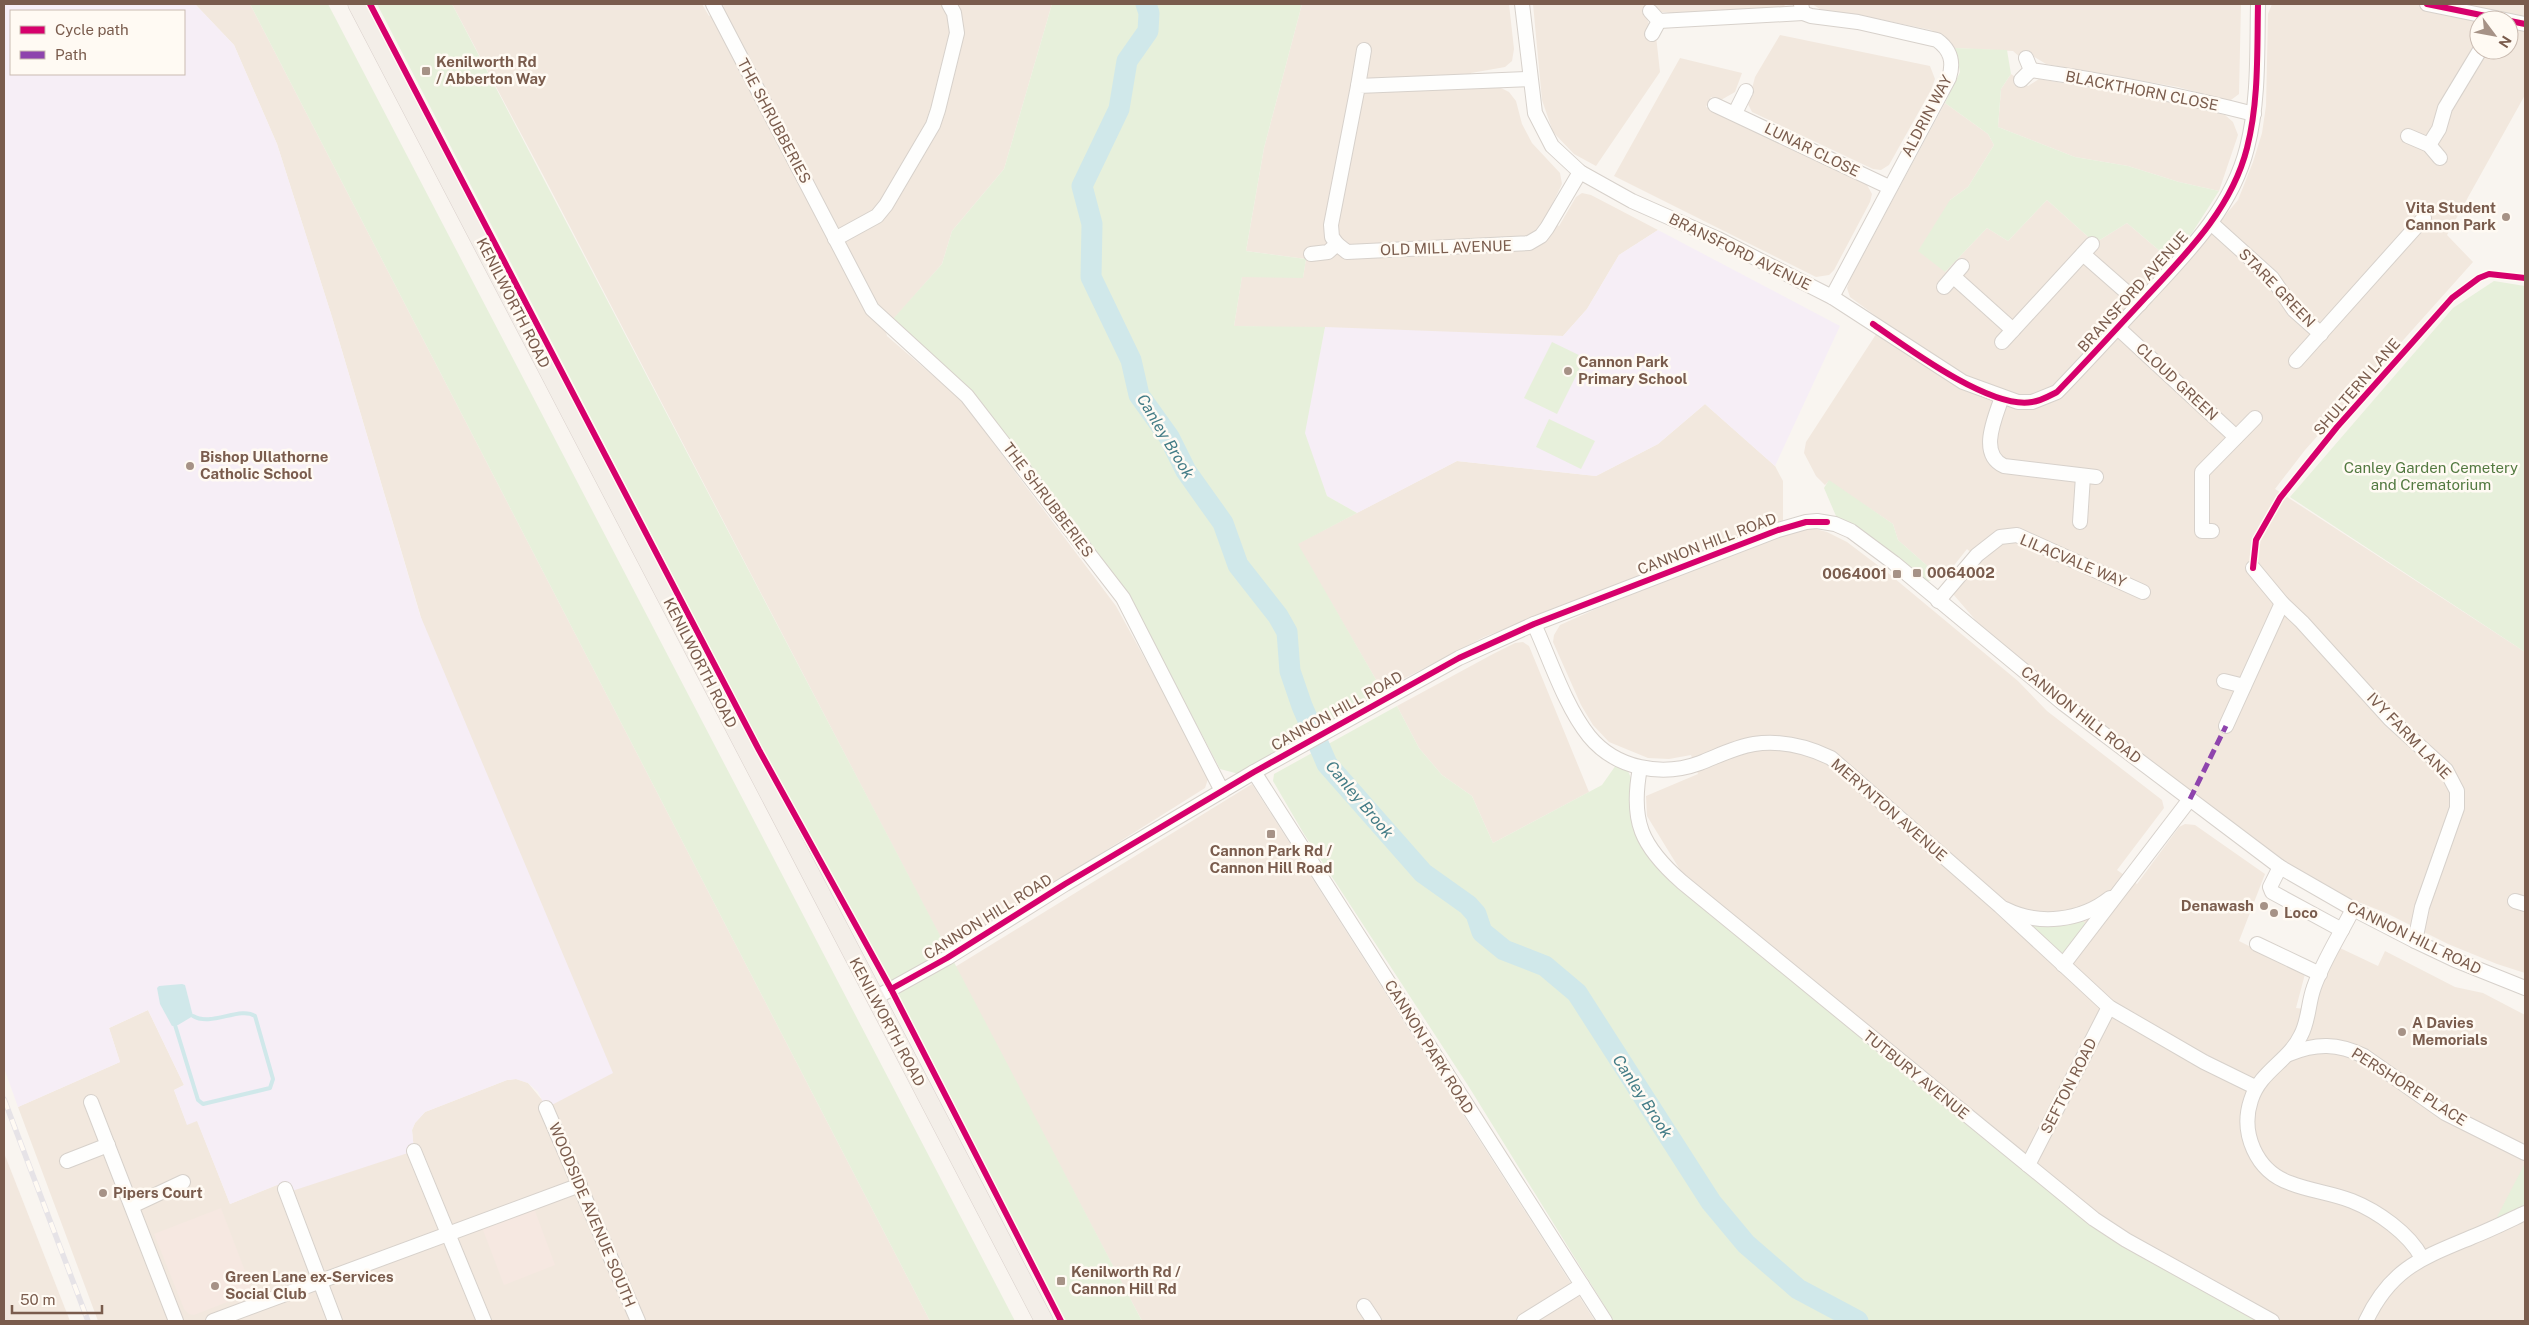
<svg xmlns="http://www.w3.org/2000/svg" width="2529" height="1325" viewBox="0 0 2529 1325" font-family="'Public Sans',sans-serif">
	<style>
		.residential { fill: #f2e8de; fill-rule: evenodd }
		.commercial { fill: #f6e8e1 }
		.education { fill: #f6eef6; fill-rule: evenodd }
		.green { fill: #e7f0db }
		.water { fill: #d0e8ea }
		.lines { fill: none; stroke-linecap: round; stroke-linejoin: round }
		.stream { stroke: #d0e8ea; stroke-width: 4 }
		.river { stroke: #d0e8ea; stroke-width: 21 }
		.minor-casing { stroke: #d7d1cb; stroke-width: 16 }
		.major-casing { stroke: #dad1cc; stroke-width: 19 }
		.minor { stroke: #fefefd; stroke-width: 14 }
		.major { stroke: #f3eee8; stroke-width: 18 }
		.rail-casing { stroke: #e6e3e7; stroke-width: 5.5 }
		.rail { stroke: #fffaf3; stroke-width: 4; stroke-dasharray: 11; stroke-linecap: butt }
		.quiet { stroke: #8e44ad; stroke-width: 5; stroke-dasharray: 10 5; stroke-linecap: butt }
		.cycleway-casing { stroke: #fffaf3; stroke-width: 9 }
		.cycleway { stroke: #d6006c; stroke-width: 6 }
		.poi-dot { fill: #a69286; stroke: #fffaf3; stroke-width: 2 }
		.labels { text-anchor: middle; stroke-width: 5; stroke-linejoin: round; paint-order: stroke }
		.poi-label { font-size: 15px; font-weight: bold; fill: #7a5c4d; stroke: #fffaf3; text-anchor: start }
		.street-label { font-size: 15px; fill: #7a5c4d; stroke: #fffaf3 }
		.park-label { font-size: 15px; fill: #537a41; stroke: #fffaf3 }
		.water-label { font-size: 16px; font-style: italic; fill: #437c86; stroke: #fffaf3 }
	</style>
	<rect width="100%" height="100%" fill="#f9f5f0"/>
	<!-- residential -->
	<g class="residential">
		<path d="M 195,4 L 250,4 L 930,1321 L 98,1321 L 18,1107 L 120,1062 L 109,1028 L 148,1010 L 184,1085 L 174,1090 L 187,1124 L 197,1120 L 230,1204 L 277,1185 L 414,1151 L 412,1130 L 415,1123 L 425,1112 L 507,1080 L 516,1079 L 528,1083 L 542,1100 L 420,614 L 332,317 L 277,144 L 234,45 Z"/>
		<path d="M 452,4 L 702,4 L 709,16 L 724,7 L 722,4 L 1052,4 L 1004,169 L 952,231 L 942,264 L 885,329 L 887,336 L 960,399 L 1116,606 L 1209,776 L 1205,788 L 947,950 L 542,173 Z"/>
		<path d="M 1302,4 L 1509,4 L 1514,49 L 1512,61 L 1505,67 L 1471,73 L 1471,88 L 1501,88 L 1509,92 L 1516,101 L 1522,124 L 1532,143 L 1560,173 L 1562,184 L 1545,219 L 1559,226 L 1576,197 L 1582,193 L 1591,195 L 1658,230 L 1619,255 L 1587,309 L 1563,336 L 1234,326 L 1242,276 L 1303,277 L 1306,259 L 1246,251 L 1264,148 Z"/>
		<path d="M 1533,4 L 1786,4 L 1781,9 L 1685,14 L 1661,12 L 1653,8 L 1645,13 L 1649,24 L 1647,33 L 1656,36 L 1660,72 L 1596,166 L 1574,154 L 1553,132 L 1542,100 Z"/>
		<path d="M 1812,4 L 2241,4 L 2239,94 L 2231,100 L 2224,100 L 2178,87 L 2046,64 L 2031,55 L 2022,59 L 2013,51 L 1955,48 L 1939,34 L 1931,30 L 1864,16 L 1823,11 Z"/>
		<path d="M 2272,4 L 2525,4 L 2525,95 L 2447,235 L 2473,262 L 2305,450 L 2275,489 L 2525,652 L 2525,973 L 2497,964 L 2448,944 L 2386,913 L 2341,895 L 2286,863 L 2107,731 L 1977,627 L 1978,623 L 1953,594 L 1980,561 L 1967,549 L 1944,578 L 1940,577 L 1898,540 L 1893,524 L 1829,481 L 1825,485 L 1816,476 L 1804,453 L 1806,442 L 1884,322 L 1850,297 L 1847,288 L 1850,279 L 1945,103 L 1988,134 L 1994,145 L 1968,187 L 1950,200 L 1945,272 L 1987,228 L 2008,241 L 2047,200 L 2095,243 L 2127,223 L 2168,258 L 2183,266 L 2238,200 L 2253,162 L 2262,133 L 2266,106 L 2268,14 ZM 2479,20 L 2509,20 L 2509,50 L 2479,50 Z"/>
		<path d="M 1780,35 L 1930,66 L 1935,79 L 1931,90 L 1889,165 L 1881,170 L 1873,169 L 1752,112 L 1748,104 L 1755,77 Z"/>
		<path d="M 1680,58 L 1742,73 L 1735,92 L 1721,100 L 1711,97 L 1706,107 L 1866,183 L 1872,194 L 1870,202 L 1834,270 L 1829,275 L 1816,277 L 1614,176 Z"/>
		<path d="M 2011,74 L 2028,86 L 2039,79 L 2175,102 L 2225,115 L 2233,122 L 2238,135 L 2219,191 L 2179,182 L 2128,166 L 2075,157 L 1998,127 L 2001,89 Z"/>
		<path d="M 1705,404 L 1775,466 L 1783,481 L 1783,521 L 1484,637 L 1382,690 L 1297,544 L 1457,461 L 1596,476 L 1658,444 Z"/>
		<path d="M 1812,528 L 1827,532 L 1847,542 L 1888,573 L 2018,681 L 2047,711 L 2162,800 L 2164,808 L 2117,870 L 2137,884 L 2179,827 L 2185,824 L 2195,825 L 2265,874 L 2239,941 L 2305,974 L 2296,1008 L 2315,1010 L 2320,989 L 2340,948 L 2378,966 L 2385,951 L 2455,987 L 2483,993 L 2525,1015 L 2525,1321 L 2278,1321 L 2122,1233 L 1685,878 L 1647,816 L 1646,796 L 1698,774 L 1691,755 L 1669,759 L 1648,758 L 1609,742 L 1593,725 L 1581,705 L 1553,642 L 1554,635 L 1560,625 L 1598,608 L 1787,532 Z"/>
		<path d="M 1523,642 L 1529,646 L 1589,792 L 1493,843 L 1472,796 L 1442,775 L 1419,748 L 1397,706 L 1493,654 L 1515,643 Z"/>
		<path d="M 1252,784 L 1595,1321 L 1142,1321 L 955,967 Z"/>
		<path d="M 4,1153 L 28,1214 L 70,1321 L 4,1321 Z"/>
	</g>
	<!-- commercial -->
	<g class="commercial">
		<path d="M 532,1203 L 555,1265 L 504,1285 L 480,1222 Z"/>
		<path d="M 221,1208 L 253,1292 L 194,1315 L 189,1314 L 184,1309 L 154,1234 Z"/>
	</g>
	<!-- education -->
	<g class="education">
		<path d="M 4,4 L 195,4 L 234,45 L 277,144 L 332,317 L 420,615 L 613,1073 L 546,1108 L 538,1092 L 528,1083 L 516,1079 L 507,1080 L 425,1112 L 415,1123 L 412,1130 L 414,1151 L 292,1191 L 277,1185 L 230,1204 L 197,1121 L 187,1125 L 174,1090 L 184,1085 L 148,1010 L 109,1028 L 120,1062 L 18,1107 L 4,1068 ZM 11,11 L 184,11 L 184,74 L 11,74 Z"/>
		<path d="M 1658,230 L 1840,326 L 1775,466 L 1705,404 L 1658,444 L 1596,476 L 1457,461 L 1357,513 L 1327,496 L 1304,433 L 1325,327 L 1563,336 L 1587,309 L 1619,255 Z"/>
	</g>
	<!-- green -->
	<g class="green">
		<path d="M 250,4 L 328,4 L 1015,1321 L 930,1321 Z"/>
		<path d="M 377,4 L 452,4 L 1142,1321 L 1063,1321 L 898,1011 Z"/>
		<path d="M 1052,4 L 1302,4 L 1264,148 L 1246,251 L 1306,259 L 1303,278 L 1242,277 L 1234,326 L 1325,327 L 1305,433 L 1327,496 L 1357,513 L 1298,544 L 1382,690 L 1239,774 L 1220,769 L 1127,593 L 975,394 L 893,319 L 942,264 L 952,231 L 1004,169 Z"/>
		<path d="M 1955,48 L 2007,50 L 2011,74 L 2001,89 L 1998,127 L 2075,157 L 2128,166 L 2179,182 L 2219,191 L 2192,233 L 2168,258 L 2127,223 L 2095,243 L 2047,200 L 2008,241 L 1987,228 L 1945,272 L 1918,251 L 1950,200 L 1968,187 L 1994,145 L 1988,134 L 1945,103 L 1960,72 Z"/>
		<path d="M 2494,281 L 2525,286 L 2525,652 L 2290,497 L 2453,308 Z"/>
		<path d="M 1552,342 L 1585,358 L 1557,414 L 1524,398 Z"/>
		<path d="M 1549,419 L 1595,441 L 1581,469 L 1536,447 Z"/>
		<path d="M 1829,480 L 1893,524 L 1898,540 L 1940,577 L 1926,582 L 1836,516 L 1824,488 Z"/>
		<path d="M 1397,706 L 1419,748 L 1442,775 L 1472,796 L 1493,843 L 1602,785 L 1616,765 L 1628,771 L 1631,778 C 1632,786 1629,793 1630,801 C 1634,838 1651,860 1675,886 L 2102,1232 L 2261,1321 L 1614,1321 L 1469,1087 L 1304,834 L 1273,781 L 1274,774 Z"/>
		<path d="M 2082,920 L 2087,925 L 2063,954 L 2033,930 L 2034,925 Z"/>
		<path d="M 2525,1163 L 2525,1206 L 2498,1219 L 2497,1217 Z"/>
	</g>
	<!-- water -->
	<path class="water" d="M 182,984 L 185,985 L 193,1016 L 178,1025 L 172,1026 L 160,1004 L 157,988 L 159,986 Z"/>
	<g class="lines">
		<!-- stream -->
		<path class="stream" d="M 175,1025 L 198,1100 L 203,1104 L 270,1088 L 273,1079 L 255,1016 C 240,1006 211,1027 193,1016"/>
		<!-- river -->
		<path class="river" d="M 1146,4 L 1149,13 L 1148,31 L 1127,61 L 1119,109 L 1082,186 L 1092,224 L 1091,277 L 1131,360 L 1139,395 L 1169,437 L 1186,471 L 1223,523 L 1238,565 L 1278,616 L 1287,632 L 1290,671 L 1302,706 L 1327,764 L 1423,873 L 1468,905 L 1476,914 L 1482,932 L 1504,950 L 1545,966 L 1577,993 L 1711,1202 L 1746,1244 L 1798,1289 L 1858,1321"/>
		<!-- minor casing -->
		<g class="minor-casing">
			<g id="minor">
				<path d="M 713,4 L 872,309 L 967,396 L 1123,598 L 1222,791"/>
				<path d="M 1522,4 L 1535,113 L 1552,146 L 1580,172 L 1632,201 L 1718,239 L 1832,297 L 1963,382 L 2018,402 L 2032,402 L 2057,392 C 2087,361 2116,329 2146,297 C 2187,253 2232,208 2247,148 C 2259,101 2257,51 2258,4"/>
				<path d="M 1801,4 L 1803,13 L 1811,16 L 1858,22 L 1937,40 C 1951,50 1954,62 1949,78 L 1832,297"/>
				<path d="M 2427,4 L 2525,24"/>
				<path d="M 1650,11 L 1659,21 L 1652,34"/>
				<path d="M 1659,21 L 1803,13"/>
				<path d="M 2031,70 C 2106,81 2180,95 2254,114"/>
				<path d="M 2021,80 L 2031,70 L 2026,58"/>
				<path d="M 1358,86 L 1364,50"/>
				<path d="M 1715,105 L 1889,187"/>
				<path d="M 1735,113 L 1746,91"/>
				<path d="M 2408,136 L 2429,145 L 2440,158"/>
				<path d="M 2429,145 L 2439,129 L 2445,108 L 2480,50"/>
				<path d="M 2211,223 L 2272,278 L 2294,310 L 2321,334"/>
				<path d="M 835,239 L 877,216 L 886,205 L 933,125 L 938,110 L 957,33 L 954,13 L 949,4"/>
				<path d="M 1337,244 L 1332,237 L 1331,225 L 1358,86 L 1529,79"/>
				<path d="M 1311,254 L 1328,252 L 1337,244 L 1347,252 L 1529,243 L 1541,236 L 1547,228 L 1580,172"/>
				<path d="M 2083,254 L 2140,304"/>
				<path d="M 1954,277 L 2013,330"/>
				<path d="M 1944,287 L 1962,266"/>
				<path d="M 2118,328 L 2236,437"/>
				<path d="M 2002,342 L 2092,244"/>
				<path d="M 2296,361 L 2424,218"/>
				<path d="M 2002,397 C 1995,418 1978,454 2004,466 L 2096,477"/>
				<path d="M 2080,522 L 2083,476"/>
				<path d="M 2212,531 L 2202,531 L 2202,472 L 2255,418"/>
				<path d="M 2253,568 L 2282,603 L 2302,622 L 2390,719 L 2446,770 L 2457,791 L 2457,808 L 2422,907 L 2415,941"/>
				<path d="M 1938,601 L 1977,555 L 2000,537 L 2017,535 L 2143,592"/>
				<path d="M 1534,624 C 1550,659 1565,706 1589,736 C 1616,769 1662,777 1700,763 C 1718,756 1735,747 1754,744 C 1781,740 1806,746 1831,758 L 2000,906 L 2109,1007 L 2204,1062 L 2255,1087"/>
				<path d="M 2224,681 L 2244,686"/>
				<path d="M 2226,726 L 2282,603"/>
				<path d="M 1640,768 C 1630,821 1641,846 1682,882 L 2094,1219 L 2126,1240 L 2272,1321"/>
				<path d="M 1254,772 L 1605,1321"/>
				<path d="M 2280,867 L 2270,887 L 2272,892 L 2342,930"/>
				<path d="M 2515,901 L 2525,904"/>
				<path d="M 2005,909 C 2039,926 2081,921 2110,898"/>
				<path d="M 2353,909 C 2340,935 2323,961 2314,987 C 2308,1003 2309,1020 2301,1035 C 2289,1061 2260,1071 2251,1100 C 2240,1133 2256,1171 2290,1183 C 2310,1191 2332,1193 2352,1201 C 2377,1211 2409,1233 2422,1258"/>
				<path d="M 2257,944 L 2320,974"/>
				<path d="M 2063,965 L 2190,799"/>
				<path d="M 875,998 L 947,958 L 1065,884 L 1254,772 L 1459,658 L 1534,624 L 1778,530 L 1806,522 L 1817,521 L 1835,524 L 1851,531 L 1894,563 L 2064,704 L 2280,867 L 2353,909 L 2415,941 L 2455,960 L 2525,988"/>
				<path d="M 2289,1054 C 2316,1043 2338,1043 2364,1056 L 2445,1113 L 2525,1153"/>
				<path d="M 91,1102 L 176,1321"/>
				<path d="M 546,1108 L 638,1321"/>
				<path d="M 414,1151 L 484,1321"/>
				<path d="M 67,1161 L 108,1145"/>
				<path d="M 2028,1165 L 2109,1007"/>
				<path d="M 285,1189 L 335,1321"/>
				<path d="M 132,1206 L 183,1182"/>
				<path d="M 1364,1306 L 1374,1321"/>
				<path d="M 213,1321 L 580,1185"/>
				<path d="M 1524,1321 L 1582,1285"/>
				<path d="M 2366,1321 C 2391,1268 2422,1258 2472,1237 C 2490,1230 2508,1221 2525,1213"/>
			</g>
		</g>
		<!-- major casing -->
		<g class="major-casing">
			<path id="major" d="M 357,4 L 1044,1321"/>
		</g>
		<!-- minor -->
		<use href="#minor" class="minor"/>
		<!-- major -->
		<use href="#major" class="major"/>
		<!-- rail casing -->
		<g class="rail-casing">
			<path id="rail" d="M 4,1099 L 88,1321"/>
		</g>
		<!-- rail -->
		<use href="#rail" class="rail"/>
		<!-- quiet -->
		<path class="quiet" d="M 2190,799 L 2226,726"/>
		<!-- cycleway casing -->
		<g class="cycleway-casing">
			<g id="cycleway">
				<path d="M 370,4 L 759,750 L 891,989 L 1061,1321"/>
				<path d="M 2427,4 L 2525,24"/>
				<path d="M 1873,324 C 1906,347 1991,410 2032,402 C 2041,401 2049,396 2057,392 C 2087,361 2116,329 2146,297 C 2187,253 2232,208 2247,148 C 2259,101 2257,51 2258,4"/>
				<path d="M 2253,568 L 2256,540 L 2280,498 L 2337,427 L 2452,298 L 2479,278 L 2489,274 L 2525,278"/>
				<path d="M 891,989 L 947,958 L 1065,884 L 1254,772 L 1459,658 L 1534,624 L 1778,530 L 1806,522 L 1827,522"/>
			</g>
		</g>
		<!-- cycleway -->
		<use href="#cycleway" class="cycleway"/>
	</g>
	<!-- markers -->
	<g class="poi-dot">
		<rect x="421" y="66" width="10" height="10" rx="2.5"/>
		<circle cx="2506" cy="217" r="5"/>
		<circle cx="1568" cy="371" r="5"/>
		<circle cx="190" cy="466" r="5"/>
		<rect x="1912" y="568" width="10" height="10" rx="2.5"/>
		<rect x="1892" y="569" width="10" height="10" rx="2.5"/>
		<rect x="1266" y="829" width="10" height="10" rx="2.5"/>
		<circle cx="2264" cy="906" r="5"/>
		<circle cx="2274" cy="913" r="5"/>
		<circle cx="2402" cy="1032" r="5"/>
		<circle cx="103" cy="1193" r="5"/>
		<rect x="1056" y="1276" width="10" height="10" rx="2.5"/>
		<circle cx="215" cy="1286" r="5"/>
	</g>
	<g class="labels">
		<!-- poi labels -->
		<g class="poi-label">
			<text x="436" y="67">Kenilworth Rd<tspan x="436" dy="17">/ Abberton Way</tspan></text>
			<text x="2496" y="213" text-anchor="end">Vita Student<tspan x="2496" dy="17">Cannon Park</tspan></text>
			<text x="1578" y="367">Cannon Park<tspan x="1578" dy="17">Primary School</tspan></text>
			<text x="200" y="462">Bishop Ullathorne<tspan x="200" dy="17">Catholic School</tspan></text>
			<text x="1927" y="578">0064002</text>
			<text x="1887" y="579" text-anchor="end">0064001</text>
			<text x="1271" y="856" text-anchor="middle">Cannon Park Rd /<tspan x="1271" dy="17">Cannon Hill Road</tspan></text>
			<text x="2254" y="911" text-anchor="end">Denawash</text>
			<text x="2284" y="918">Loco</text>
			<text x="2412" y="1028">A Davies<tspan x="2412" dy="17">Memorials</tspan></text>
			<text x="113" y="1198">Pipers Court</text>
			<text x="1071" y="1277">Kenilworth Rd /<tspan x="1071" dy="17">Cannon Hill Rd</tspan></text>
			<text x="225" y="1282">Green Lane ex-Services<tspan x="225" dy="17">Social Club</tspan></text>
		</g>
		<!-- street labels -->
		<g class="street-label">
			<text transform="translate(2142 91) rotate(11)" y="5">BLACKTHORN CLOSE</text>
			<text transform="translate(1927 116) rotate(-62)" y="5">ALDRIN WAY</text>
			<text transform="translate(774 121) rotate(62)" y="5">THE SHRUBBERIES</text>
			<text transform="translate(1812 150) rotate(26)" y="5">LUNAR CLOSE</text>
			<text transform="translate(1446 248) rotate(-2)" y="5">OLD MILL AVENUE</text>
			<text transform="translate(1740 252) rotate(26)" y="5">BRANSFORD AVENUE</text>
			<text transform="translate(2277 288) rotate(46)" y="5">STARE GREEN</text>
			<text transform="translate(2133 292) rotate(-48)" y="5">BRANSFORD AVENUE</text>
			<text transform="translate(513 303) rotate(63)" y="5">KENILWORTH ROAD</text>
			<text transform="translate(2177 382) rotate(43)" y="5">CLOUD GREEN</text>
			<text transform="translate(2357 387) rotate(-49)" y="5">SHULTERN LANE</text>
			<text transform="translate(1048 500) rotate(53)" y="5">THE SHRUBBERIES</text>
			<text transform="translate(1707 544) rotate(-21)" y="5">CANNON HILL ROAD</text>
			<text transform="translate(2073 561) rotate(23)" y="5">LILACVALE WAY</text>
			<text transform="translate(700 663) rotate(63)" y="5">KENILWORTH ROAD</text>
			<text transform="translate(1337 711) rotate(-29)" y="5">CANNON HILL ROAD</text>
			<text transform="translate(2081 715) rotate(38)" y="5">CANNON HILL ROAD</text>
			<text transform="translate(2409 736) rotate(46)" y="5">IVY FARM LANE</text>
			<text transform="translate(1889 810) rotate(41)" y="5">MERYNTON AVENUE</text>
			<text transform="translate(988 917) rotate(-32)" y="5">CANNON HILL ROAD</text>
			<text transform="translate(2414 938) rotate(26)" y="5">CANNON HILL ROAD</text>
			<text transform="translate(887 1022) rotate(62)" y="5">KENILWORTH ROAD</text>
			<text transform="translate(1429 1047) rotate(58)" y="5">CANNON PARK ROAD</text>
			<text transform="translate(1916 1075) rotate(39)" y="5">TUTBURY AVENUE</text>
			<text transform="translate(2069 1086) rotate(-63)" y="5">SEFTON ROAD</text>
			<text transform="translate(2409 1087) rotate(32)" y="5">PERSHORE PLACE</text>
			<text transform="translate(592 1215) rotate(67)" y="5">WOODSIDE AVENUE SOUTH</text>
		</g>
		<!-- park labels -->
		<g class="park-label">
			<text x="2431" y="473">Canley Garden Cemetery<tspan x="2431" dy="17">and Crematorium</tspan></text>
		</g>
		<!-- water labels -->
		<g class="water-label">
			<text transform="translate(1166 436) rotate(59)" y="6">Canley Brook</text>
			<text transform="translate(1360 799) rotate(50)" y="6">Canley Brook</text>
			<text transform="translate(1643 1096) rotate(57)" y="6">Canley Brook</text>
		</g>
	</g>
	<!-- border -->
	<rect width="2529" height="1325" fill="none" stroke="#7a5c4d" stroke-width="10"/>
	<!-- legend -->
	<rect x="10" y="10" width="175" height="65" fill="#fffaf3" stroke="#cabbb1"/>
	<rect x="20" y="26" width="25" height="8" fill="#d6006c" stroke="#cabbb1"/>
	<text x="55" y="35" font-size="15" fill="#7a5c4d">Cycle path</text>
	<rect x="20" y="51" width="25" height="8" fill="#8e44ad" stroke="#cabbb1"/>
	<text x="55" y="60" font-size="15" fill="#7a5c4d">Path</text>
	<!-- north arrow -->
	<g transform="translate(2494 35) rotate(122)"><circle r="24" fill="#fffaf3" stroke="#cabbb1"/>
	<path d="M0-4L9 19L0 12L-9 19Z" fill="#a69286"/>
	<text y="-8" font-size="14" font-weight="bold" text-anchor="middle" fill="#7a5c4d">N</text>
	</g>
	<!-- scale -->
	<path d="M12 1305v8h90v-8" fill="none" stroke="#7a5c4d" stroke-width="2.5"/>
	<text x="20" y="1305" font-size="15" fill="#7a5c4d" stroke="#fffaf3" stroke-width="4" paint-order="stroke">50 m</text>
</svg>
